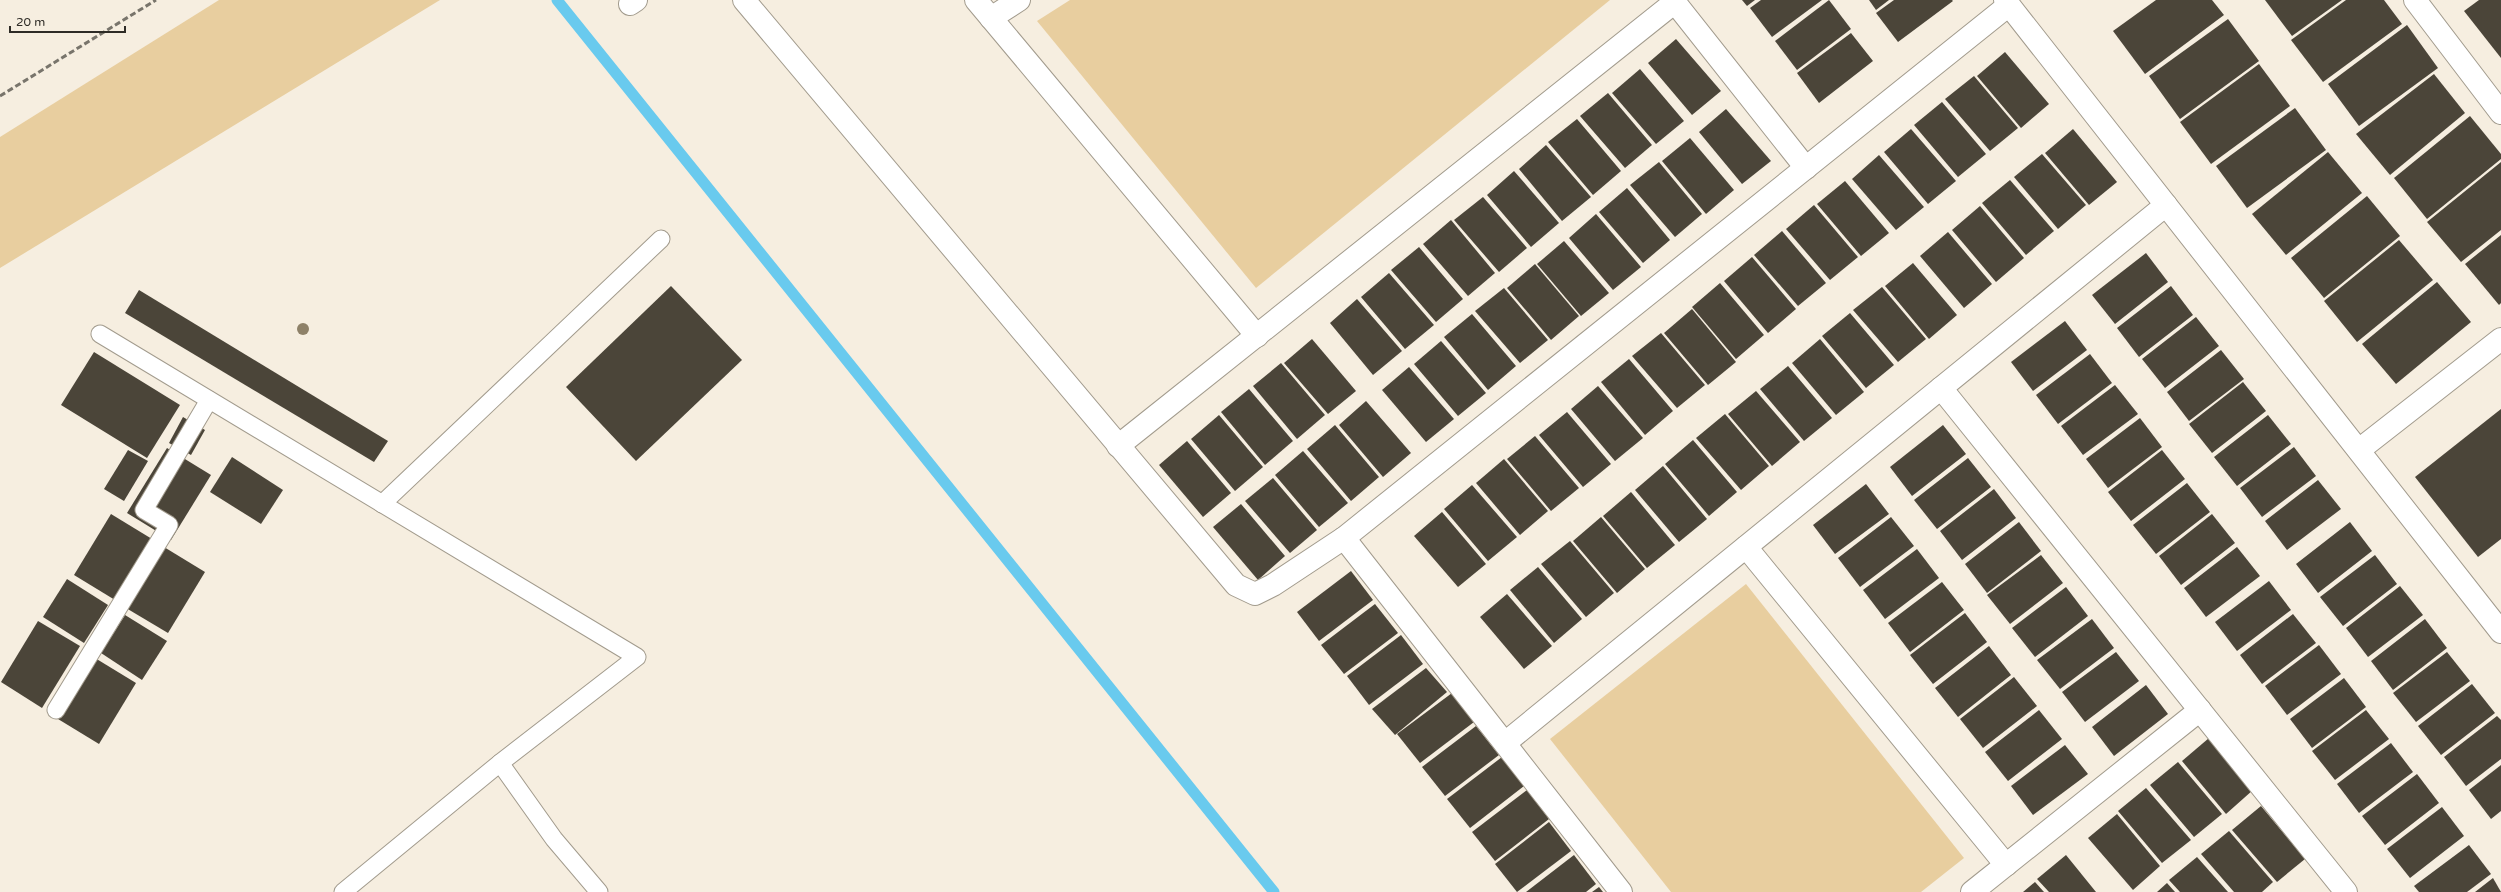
<svg xmlns="http://www.w3.org/2000/svg" width="2501" height="892" viewBox="0 0 2501 892" font-family="'Varela Round',sans-serif">
	<style>
		.green { fill: #e8ce9f }
		.lines { fill: none; stroke-linecap: round; stroke-linejoin: round }
		.stream { stroke: #69caee; stroke-width: 11 }
		.building { fill: #4b4539 }
		.lane-casing { stroke: #a29b8d; stroke-width: 19 }
		.street-casing { stroke: #a29b8d; stroke-width: 24 }
		.lane { stroke: #fff; stroke-width: 17 }
		.street { stroke: #fff; stroke-width: 22 }
		.rail { stroke: #78746b; stroke-width: 3; stroke-dasharray: 6 3; stroke-linecap: butt }
		.tree { fill: #8e8168 }
	</style>
	<rect width="100%" height="100%" fill="#f6eee0"/>
	<!-- green -->
	<g class="green">
		<path d="M 219,0 L 440,0 L 0,268 L 0,137 Z"/>
		<path d="M 1070,0 L 1610,0 L 1256,288 L 1037,21 Z"/>
		<path d="M 1746,584 L 1964,858 L 1921,892 L 1671,892 L 1550,739 Z"/>
	</g>
	<g class="lines">
		<!-- stream -->
		<path class="stream" d="M 557,0 L 1274,892"/>
	</g>
	<!-- building -->
	<g class="building">
		<path d="M 1742,0 L 1755,0 L 1747,6 Z"/>
		<path d="M 1761,0 L 1822,0 L 1772,37 L 1750,8 Z"/>
		<path d="M 1829,0 L 1851,29 L 1797,70 L 1775,41 Z"/>
		<path d="M 1869,0 L 1889,0 L 1876,10 Z"/>
		<path d="M 1894,0 L 1952,0 L 1953,1 L 1898,42 L 1876,13 Z"/>
		<path d="M 2156,0 L 2212,0 L 2224,15 L 2145,74 L 2113,31 Z"/>
		<path d="M 2265,0 L 2342,0 L 2292,36 Z"/>
		<path d="M 2346,0 L 2384,0 L 2402,24 L 2323,82 L 2291,40 Z"/>
		<path d="M 2479,0 L 2501,0 L 2501,58 L 2464,11 Z"/>
		<path d="M 2228,19 L 2259,61 L 2180,119 L 2149,76 Z"/>
		<path d="M 2407,25 L 2438,68 L 2359,126 L 2328,84 Z"/>
		<path d="M 1851,33 L 1873,61 L 1819,103 L 1797,73 Z"/>
		<path d="M 1676,39 L 1721,91 L 1692,115 L 1648,63 Z"/>
		<path d="M 2005,52 L 2049,104 L 2021,128 L 1977,76 Z"/>
		<path d="M 2259,64 L 2290,106 L 2211,164 L 2180,122 Z"/>
		<path d="M 1640,69 L 1684,121 L 1656,144 L 1612,93 Z"/>
		<path d="M 2434,74 L 2465,113 L 2390,175 L 2356,134 Z"/>
		<path d="M 1974,76 L 2018,128 L 1990,151 L 1945,99 Z"/>
		<path d="M 1608,93 L 1652,145 L 1625,168 L 1580,116 Z"/>
		<path d="M 1942,102 L 1986,154 L 1958,177 L 1914,125 Z"/>
		<path d="M 2295,108 L 2326,150 L 2247,208 L 2216,166 Z"/>
		<path d="M 1726,109 L 1771,161 L 1742,184 L 1699,132 Z"/>
		<path d="M 2470,116 L 2501,154 L 2501,159 L 2427,219 L 2394,178 Z"/>
		<path d="M 1577,119 L 1621,171 L 1593,195 L 1548,142 Z"/>
		<path d="M 1911,129 L 1956,181 L 1928,204 L 1884,152 Z"/>
		<path d="M 2073,129 L 2117,182 L 2089,205 L 2045,153 Z"/>
		<path d="M 1690,138 L 1734,190 L 1706,214 L 1662,161 Z"/>
		<path d="M 1546,145 L 1591,197 L 1562,221 L 1519,169 Z"/>
		<path d="M 2328,152 L 2362,193 L 2286,255 L 2252,214 Z"/>
		<path d="M 2042,154 L 2086,205 L 2058,229 L 2014,177 Z"/>
		<path d="M 1879,155 L 1924,207 L 1896,230 L 1852,179 Z"/>
		<path d="M 1659,162 L 1702,214 L 1675,237 L 1630,185 Z"/>
		<path d="M 2501,162 L 2501,230 L 2461,262 L 2427,222 Z"/>
		<path d="M 1514,171 L 1559,223 L 1531,247 L 1487,195 Z"/>
		<path d="M 2010,180 L 2054,231 L 2026,255 L 1982,203 Z"/>
		<path d="M 1845,181 L 1889,233 L 1861,256 L 1817,204 Z"/>
		<path d="M 1627,188 L 1670,240 L 1643,263 L 1599,212 Z"/>
		<path d="M 2367,196 L 2400,236 L 2324,298 L 2291,258 Z"/>
		<path d="M 1483,197 L 1527,248 L 1499,272 L 1454,220 Z"/>
		<path d="M 1814,205 L 1858,257 L 1830,280 L 1786,229 Z"/>
		<path d="M 1980,206 L 2024,258 L 1996,282 L 1952,230 Z"/>
		<path d="M 1596,214 L 1641,267 L 1613,290 L 1569,238 Z"/>
		<path d="M 1451,220 L 1495,273 L 1468,296 L 1423,244 Z"/>
		<path d="M 1782,231 L 1826,283 L 1798,306 L 1754,255 Z"/>
		<path d="M 1948,232 L 1992,284 L 1964,308 L 1920,256 Z"/>
		<path d="M 2501,235 L 2501,303 L 2499,305 L 2465,264 Z"/>
		<path d="M 2399,240 L 2433,280 L 2357,342 L 2324,301 Z"/>
		<path d="M 1564,241 L 1609,293 L 1581,316 L 1537,264 Z"/>
		<path d="M 1419,247 L 1463,299 L 1436,322 L 1391,270 Z"/>
		<path d="M 2146,253 L 2168,282 L 2115,324 L 2092,295 Z"/>
		<path d="M 1752,257 L 1796,309 L 1768,333 L 1724,281 Z"/>
		<path d="M 1913,263 L 1957,315 L 1929,339 L 1885,286 Z"/>
		<path d="M 1535,264 L 1579,316 L 1551,340 L 1507,288 Z"/>
		<path d="M 1389,273 L 1434,325 L 1405,349 L 1361,297 Z"/>
		<path d="M 2437,282 L 2471,322 L 2396,384 L 2362,344 Z"/>
		<path d="M 1720,283 L 1764,335 L 1736,359 L 1692,307 Z"/>
		<path d="M 671,286 L 742,360 L 636,461 L 566,387 Z"/>
		<path d="M 2171,286 L 2193,315 L 2139,357 L 2117,328 Z"/>
		<path d="M 1882,287 L 1926,339 L 1898,362 L 1853,310 Z"/>
		<path d="M 1504,288 L 1548,340 L 1520,363 L 1475,311 Z"/>
		<path d="M 139,290 L 388,441 L 374,462 L 125,313 Z"/>
		<path d="M 1357,299 L 1402,351 L 1373,375 L 1330,323 Z"/>
		<path d="M 1692,309 L 1736,362 L 1708,385 L 1664,333 Z"/>
		<path d="M 1850,313 L 1894,365 L 1866,388 L 1822,336 Z"/>
		<path d="M 1472,314 L 1516,366 L 1488,390 L 1444,337 Z"/>
		<path d="M 2196,317 L 2219,346 L 2165,388 L 2142,359 Z"/>
		<path d="M 2065,321 L 2087,350 L 2033,391 L 2011,362 Z"/>
		<path d="M 1661,333 L 1705,385 L 1677,408 L 1632,356 Z"/>
		<path d="M 1312,339 L 1356,391 L 1328,414 L 1284,363 Z"/>
		<path d="M 1820,339 L 1864,392 L 1836,415 L 1792,363 Z"/>
		<path d="M 1441,341 L 1486,393 L 1458,416 L 1414,364 Z"/>
		<path d="M 2221,350 L 2244,379 L 2189,421 L 2167,392 Z"/>
		<path d="M 94,352 L 180,405 L 147,458 L 61,405 Z"/>
		<path d="M 2090,354 L 2112,383 L 2058,424 L 2036,395 Z"/>
		<path d="M 1629,359 L 1673,411 L 1645,435 L 1601,382 Z"/>
		<path d="M 1281,363 L 1325,415 L 1297,439 L 1253,386 Z"/>
		<path d="M 1788,366 L 1832,418 L 1804,441 L 1760,389 Z"/>
		<path d="M 1409,367 L 1454,419 L 1426,442 L 1382,390 Z"/>
		<path d="M 2243,382 L 2266,411 L 2212,453 L 2189,424 Z"/>
		<path d="M 2115,385 L 2138,414 L 2083,455 L 2061,426 Z"/>
		<path d="M 1598,386 L 1643,438 L 1615,461 L 1571,409 Z"/>
		<path d="M 1249,389 L 1293,441 L 1265,465 L 1221,412 Z"/>
		<path d="M 1756,391 L 1800,442 L 1772,466 L 1728,414 Z"/>
		<path d="M 1366,401 L 1411,453 L 1383,477 L 1339,425 Z"/>
		<path d="M 2501,409 L 2501,539 L 2478,557 L 2415,477 Z"/>
		<path d="M 1567,412 L 1611,464 L 1583,487 L 1539,435 Z"/>
		<path d="M 1725,414 L 1769,466 L 1741,490 L 1696,438 Z"/>
		<path d="M 1219,415 L 1263,467 L 1235,491 L 1191,439 Z"/>
		<path d="M 2268,415 L 2291,444 L 2237,486 L 2214,457 Z"/>
		<path d="M 183,417 L 205,430 L 191,455 L 169,443 Z"/>
		<path d="M 2140,418 L 2162,447 L 2108,488 L 2086,459 Z"/>
		<path d="M 1335,425 L 1379,477 L 1351,501 L 1307,449 Z"/>
		<path d="M 1943,425 L 1966,454 L 1912,496 L 1890,467 Z"/>
		<path d="M 1535,436 L 1579,488 L 1551,511 L 1507,459 Z"/>
		<path d="M 1693,440 L 1737,492 L 1709,516 L 1665,464 Z"/>
		<path d="M 1187,441 L 1231,493 L 1203,517 L 1159,465 Z"/>
		<path d="M 2294,447 L 2316,476 L 2262,517 L 2240,488 Z"/>
		<path d="M 167,448 L 211,475 L 171,540 L 127,513 Z"/>
		<path d="M 128,450 L 148,461 L 124,501 L 104,489 Z"/>
		<path d="M 2162,450 L 2185,479 L 2131,521 L 2108,492 Z"/>
		<path d="M 1303,451 L 1348,503 L 1319,527 L 1275,475 Z"/>
		<path d="M 232,457 L 283,490 L 261,524 L 210,492 Z"/>
		<path d="M 1968,458 L 1991,487 L 1937,529 L 1914,500 Z"/>
		<path d="M 1504,459 L 1548,511 L 1520,535 L 1476,483 Z"/>
		<path d="M 1663,466 L 1707,519 L 1679,542 L 1635,490 Z"/>
		<path d="M 1273,478 L 1317,530 L 1290,553 L 1245,501 Z"/>
		<path d="M 2318,480 L 2341,509 L 2287,550 L 2265,521 Z"/>
		<path d="M 2187,483 L 2210,512 L 2156,554 L 2133,525 Z"/>
		<path d="M 1866,484 L 1889,514 L 1835,554 L 1813,525 Z"/>
		<path d="M 1472,485 L 1517,537 L 1488,561 L 1444,509 Z"/>
		<path d="M 1994,489 L 2016,518 L 1962,560 L 1940,531 Z"/>
		<path d="M 1631,492 L 1675,545 L 1647,568 L 1603,516 Z"/>
		<path d="M 1241,504 L 1285,556 L 1258,580 L 1213,527 Z"/>
		<path d="M 1442,512 L 1486,564 L 1458,587 L 1414,536 Z"/>
		<path d="M 111,514 L 152,539 L 115,600 L 74,575 Z"/>
		<path d="M 2212,514 L 2235,543 L 2181,585 L 2159,556 Z"/>
		<path d="M 1601,517 L 1645,569 L 1617,593 L 1573,541 Z"/>
		<path d="M 1891,517 L 1914,546 L 1860,587 L 1838,558 Z"/>
		<path d="M 2019,522 L 2041,551 L 1987,593 L 1965,564 Z"/>
		<path d="M 2350,522 L 2372,551 L 2318,593 L 2296,564 Z"/>
		<path d="M 1570,541 L 1614,593 L 1586,617 L 1541,564 Z"/>
		<path d="M 164,547 L 205,572 L 168,633 L 126,608 Z"/>
		<path d="M 2237,547 L 2260,576 L 2206,617 L 2184,588 Z"/>
		<path d="M 1917,549 L 1939,578 L 1885,619 L 1863,590 Z"/>
		<path d="M 2041,555 L 2063,583 L 2010,624 L 1987,595 Z"/>
		<path d="M 2375,555 L 2397,584 L 2343,626 L 2320,597 Z"/>
		<path d="M 1538,567 L 1582,619 L 1554,643 L 1510,590 Z"/>
		<path d="M 1351,571 L 1373,600 L 1319,641 L 1297,612 Z"/>
		<path d="M 67,579 L 108,605 L 84,643 L 43,617 Z"/>
		<path d="M 2269,581 L 2291,610 L 2237,651 L 2215,622 Z"/>
		<path d="M 1942,582 L 1964,610 L 1910,652 L 1888,623 Z"/>
		<path d="M 2400,586 L 2423,615 L 2368,657 L 2346,628 Z"/>
		<path d="M 2066,587 L 2088,616 L 2035,657 L 2012,628 Z"/>
		<path d="M 1507,594 L 1552,646 L 1524,669 L 1480,617 Z"/>
		<path d="M 1375,604 L 1398,633 L 1344,674 L 1321,645 Z"/>
		<path d="M 1965,613 L 1987,642 L 1933,684 L 1910,655 Z"/>
		<path d="M 2293,614 L 2316,643 L 2262,684 L 2240,655 Z"/>
		<path d="M 125,615 L 167,641 L 142,680 L 101,653 Z"/>
		<path d="M 2092,619 L 2114,648 L 2060,689 L 2037,660 Z"/>
		<path d="M 2425,619 L 2447,648 L 2393,690 L 2371,661 Z"/>
		<path d="M 38,621 L 80,646 L 42,708 L 1,682 Z"/>
		<path d="M 1401,635 L 1423,664 L 1369,705 L 1347,676 Z"/>
		<path d="M 2319,645 L 2341,674 L 2287,715 L 2265,686 Z"/>
		<path d="M 1989,646 L 2011,675 L 1958,717 L 1935,688 Z"/>
		<path d="M 2116,652 L 2139,681 L 2085,722 L 2062,692 Z"/>
		<path d="M 2447,652 L 2470,681 L 2416,722 L 2393,693 Z"/>
		<path d="M 95,658 L 136,683 L 99,744 L 58,719 Z"/>
		<path d="M 1426,668 L 1447,692 L 1395,735 L 1372,709 Z"/>
		<path d="M 2014,677 L 2037,706 L 1983,748 L 1960,719 Z"/>
		<path d="M 2344,678 L 2366,707 L 2312,748 L 2290,719 Z"/>
		<path d="M 2472,684 L 2495,713 L 2441,755 L 2418,726 Z"/>
		<path d="M 2146,685 L 2168,714 L 2114,756 L 2092,727 Z"/>
		<path d="M 1452,693 L 1474,722 L 1420,763 L 1397,734 Z"/>
		<path d="M 2039,710 L 2062,739 L 2008,781 L 1985,752 Z"/>
		<path d="M 2366,710 L 2389,739 L 2335,780 L 2312,751 Z"/>
		<path d="M 2497,716 L 2501,720 L 2501,759 L 2466,786 L 2444,757 Z"/>
		<path d="M 1476,726 L 1499,755 L 1445,796 L 1422,767 Z"/>
		<path d="M 2209,738 L 2253,790 L 2226,814 L 2182,761 Z"/>
		<path d="M 2391,743 L 2413,772 L 2359,813 L 2337,784 Z"/>
		<path d="M 2065,745 L 2088,774 L 2033,815 L 2011,786 Z"/>
		<path d="M 1502,757 L 1524,786 L 1470,828 L 1447,799 Z"/>
		<path d="M 2178,762 L 2222,814 L 2194,837 L 2150,785 Z"/>
		<path d="M 2501,765 L 2501,811 L 2491,819 L 2469,790 Z"/>
		<path d="M 2417,774 L 2439,803 L 2385,845 L 2362,816 Z"/>
		<path d="M 2146,788 L 2191,840 L 2162,863 L 2118,811 Z"/>
		<path d="M 1527,790 L 1549,819 L 1495,861 L 1472,832 Z"/>
		<path d="M 2261,806 L 2305,859 L 2277,882 L 2232,830 Z"/>
		<path d="M 2442,807 L 2464,836 L 2410,878 L 2387,849 Z"/>
		<path d="M 2117,814 L 2160,866 L 2133,890 L 2088,838 Z"/>
		<path d="M 1549,822 L 1571,851 L 1517,892 L 1495,864 Z"/>
		<path d="M 2229,831 L 2273,882 L 2262,892 L 2234,892 L 2201,854 Z"/>
		<path d="M 2469,845 L 2491,874 L 2467,892 L 2419,892 L 2414,886 Z"/>
		<path d="M 1574,855 L 1596,884 L 1586,892 L 1526,892 Z"/>
		<path d="M 2066,855 L 2096,892 L 2049,892 L 2037,879 Z"/>
		<path d="M 2197,857 L 2228,892 L 2180,892 L 2169,880 Z"/>
		<path d="M 2493,878 L 2501,892 L 2475,892 Z"/>
		<path d="M 2035,882 L 2044,892 L 2023,892 Z"/>
		<path d="M 2167,883 L 2175,892 L 2157,892 Z"/>
		<path d="M 1599,887 L 1603,892 L 1592,892 Z"/>
	</g>
	<g class="lines">
		<!-- lane casing -->
		<g class="lane-casing">
			<g id="lane">
				<path d="M 100,334 L 637,657 L 500,763 L 343,892"/>
				<path d="M 382,504 L 661,239"/>
				<path d="M 56,710 L 169,525 L 144,510 L 209,400"/>
				<path d="M 500,763 L 554,839 L 599,892"/>
			</g>
		</g>
		<!-- street casing -->
		<g class="street-casing">
			<g id="street">
				<path d="M 744,0 L 1236,585 L 1255,594 L 1273,585 L 1344,538 L 2009,5"/>
				<path d="M 976,0 L 1257,336"/>
				<path d="M 1673,0 L 1806,168"/>
				<path d="M 2005,0 L 2501,632"/>
				<path d="M 2415,0 L 2501,113"/>
				<path d="M 630,4 L 636,0"/>
				<path d="M 991,18 L 1019,0"/>
				<path d="M 1941,388 L 2346,892"/>
				<path d="M 1118,446 L 1675,2"/>
				<path d="M 2359,450 L 2501,339"/>
				<path d="M 1344,538 L 1621,892"/>
				<path d="M 1746,547 L 2006,865"/>
				<path d="M 1505,743 L 2166,205"/>
				<path d="M 1972,892 L 2200,710"/>
			</g>
		</g>
		<!-- lane -->
		<use href="#lane" class="lane"/>
		<!-- street -->
		<use href="#street" class="street"/>
		<!-- rail -->
		<path class="rail" d="M 0,96 L 156,0"/>
	</g>
	<!-- trees -->
	<circle class="tree" cx="303" cy="329" r="6"/>
	<!-- scale -->
	<path d="M10 26v6h115v-6" fill="none" stroke="#2e2b26" stroke-width="2"/>
	<text x="16" y="26" font-size="12" fill="#2e2b26" stroke="#f6eee0" stroke-width="3" paint-order="stroke">20 m</text>
</svg>
